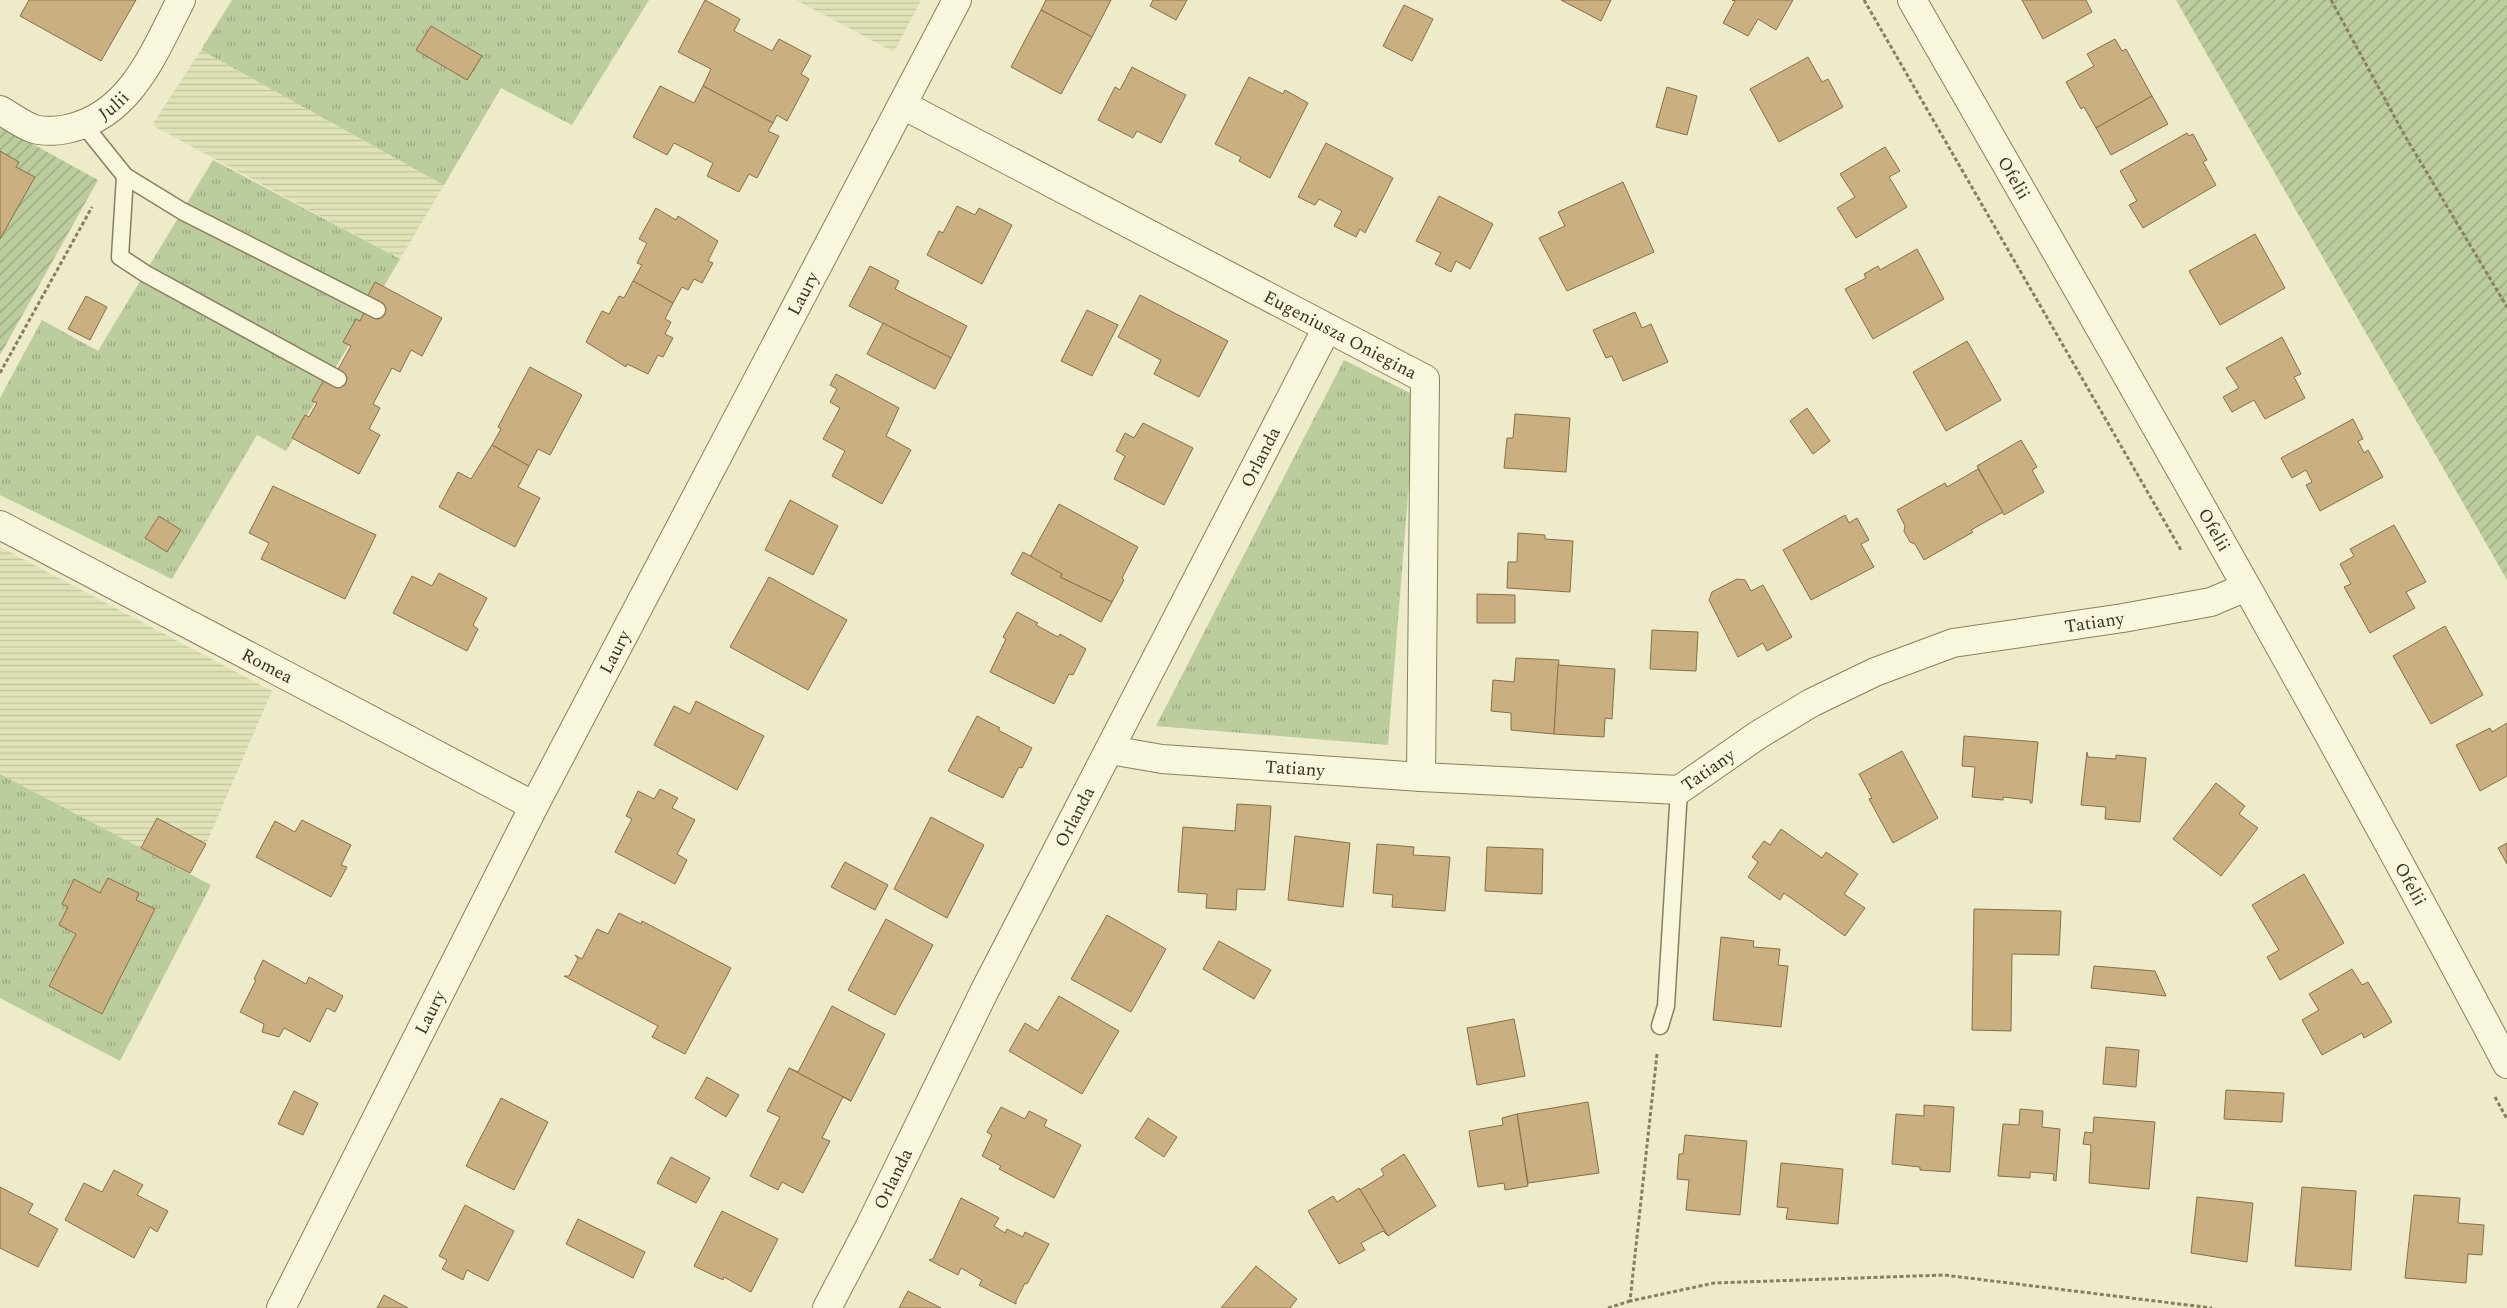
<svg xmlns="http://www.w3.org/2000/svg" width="2507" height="1308" viewBox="0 0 2507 1308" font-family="Spectral,serif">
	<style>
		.farmland { fill: url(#farmland-rules) }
		.grass { fill: url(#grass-tufts) }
		.garden { fill: url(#garden-furrows) }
		.building { fill: #cab080; stroke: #886f45 }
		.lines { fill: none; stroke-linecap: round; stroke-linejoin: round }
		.service-casing { stroke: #897f5e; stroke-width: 19 }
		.minor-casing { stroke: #897f5e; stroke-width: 30 }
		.path { stroke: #897f5e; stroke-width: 3; stroke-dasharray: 4 2.5; stroke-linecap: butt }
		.service { stroke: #f8f6dc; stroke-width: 16 }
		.minor { stroke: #f8f6dc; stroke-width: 28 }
		.labels { text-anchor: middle; stroke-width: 4; stroke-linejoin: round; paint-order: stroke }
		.street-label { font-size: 18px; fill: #3a3321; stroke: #f5f3d8 }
	</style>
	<defs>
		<pattern id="farmland-rules" width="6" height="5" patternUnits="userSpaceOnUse" patternTransform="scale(1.25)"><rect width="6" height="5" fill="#e0e3b7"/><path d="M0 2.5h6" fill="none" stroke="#c1c39d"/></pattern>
		<pattern id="grass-tufts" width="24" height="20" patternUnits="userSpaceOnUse" patternTransform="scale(1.25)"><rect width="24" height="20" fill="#bbcc9d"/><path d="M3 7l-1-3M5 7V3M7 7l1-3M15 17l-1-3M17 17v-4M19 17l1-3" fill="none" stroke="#99a680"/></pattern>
		<pattern id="garden-furrows" width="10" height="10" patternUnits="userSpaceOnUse" patternTransform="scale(1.25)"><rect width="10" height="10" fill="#bbcc9d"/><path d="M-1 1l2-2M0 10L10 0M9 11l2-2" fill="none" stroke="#99a680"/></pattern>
	</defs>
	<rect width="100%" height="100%" fill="#edebc9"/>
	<!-- farmland -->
	<g class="farmland">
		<path d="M 796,0 L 921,0 L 894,52 Z"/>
		<path d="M 201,50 L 444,185 L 400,259 L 152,125 Z"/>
		<path d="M 0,547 L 272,691 L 206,844 L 157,818 L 144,850 L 0,774 Z"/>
	</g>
	<!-- grass -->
	<g class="grass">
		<path d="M 232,0 L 649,0 L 572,125 L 501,88 L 444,185 L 201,50 Z"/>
		<path d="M 213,160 L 400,259 L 286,451 L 257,435 L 172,579 L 0,495 L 0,398 L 42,320 L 98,351 Z"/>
		<path d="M 1344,360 L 1416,396 L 1388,745 L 1156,726 Z"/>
		<path d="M 0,774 L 211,885 L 120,1061 L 0,998 Z"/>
	</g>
	<!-- garden -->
	<g class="garden">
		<path d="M 2176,0 L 2507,0 L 2507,580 Z"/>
		<path d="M 0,126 L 98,180 L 0,355 Z"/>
	</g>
	<!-- building -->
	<g class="building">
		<path d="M 29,0 L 136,0 L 101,61 L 20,16 Z"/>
		<path d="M 705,0 L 740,19 L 734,31 L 772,51 L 779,39 L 811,56 L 801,74 L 809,79 L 787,121 L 777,115 L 773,123 L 703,86 L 711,69 L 678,52 Z"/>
		<path d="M 1046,0 L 1111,0 L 1092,37 L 1041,10 Z"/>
		<path d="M 1153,0 L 1187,0 L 1176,20 L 1150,6 Z"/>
		<path d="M 1561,0 L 1611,0 L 1601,21 Z"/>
		<path d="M 1732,0 L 1793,0 L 1776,30 L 1758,19 L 1748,36 L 1723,23 L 1735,1 Z"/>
		<path d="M 2022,0 L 2086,0 L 2092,12 L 2043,39 Z"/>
		<path d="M 1404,5 L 1433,19 L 1412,61 L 1383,46 Z"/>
		<path d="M 1041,10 L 1092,37 L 1061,94 L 1011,67 Z"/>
		<path d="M 431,26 L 482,56 L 467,80 L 416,50 Z"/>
		<path d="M 2115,39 L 2122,51 L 2126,49 L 2152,96 L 2096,128 L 2084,107 L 2081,109 L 2066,82 L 2094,66 L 2087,54 Z"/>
		<path d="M 1808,57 L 1822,82 L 1828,79 L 1843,107 L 1779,142 L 1750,89 Z"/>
		<path d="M 1132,67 L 1186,95 L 1161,143 L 1137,131 L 1133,138 L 1098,120 L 1115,87 L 1120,90 Z"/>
		<path d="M 1249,77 L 1283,94 L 1285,90 L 1308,103 L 1270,178 L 1239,161 L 1241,157 L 1215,144 Z"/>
		<path d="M 660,86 L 694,103 L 703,86 L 773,123 L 768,131 L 779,136 L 757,178 L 749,174 L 739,192 L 707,176 L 713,163 L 674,143 L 667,155 L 633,137 Z"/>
		<path d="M 1667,87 L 1697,96 L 1687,135 L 1656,127 Z"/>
		<path d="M 2152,96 L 2168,124 L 2111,155 L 2096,128 Z"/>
		<path d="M 2187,133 L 2189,136 L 2193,134 L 2207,160 L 2203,162 L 2216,185 L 2143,228 L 2129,205 L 2137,201 L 2120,171 Z"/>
		<path d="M 1326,143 L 1393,178 L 1365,233 L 1360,229 L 1356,237 L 1334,226 L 1342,211 L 1319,199 L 1315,205 L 1298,197 Z"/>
		<path d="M 1885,147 L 1900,171 L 1889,177 L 1907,207 L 1856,238 L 1837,208 L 1855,197 L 1840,174 Z"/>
		<path d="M 0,151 L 19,162 L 16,167 L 35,177 L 0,239 Z"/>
		<path d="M 1623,182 L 1654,252 L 1567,291 L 1539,238 L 1565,226 L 1558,212 Z"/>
		<path d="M 1439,196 L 1493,224 L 1470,269 L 1456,261 L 1451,272 L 1435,264 L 1441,253 L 1416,241 Z"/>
		<path d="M 957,206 L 975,215 L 979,208 L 1012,225 L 982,284 L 927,255 L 939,231 L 943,233 Z"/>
		<path d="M 656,208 L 676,220 L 678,216 L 718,241 L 708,261 L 713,263 L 702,283 L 694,279 L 688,290 L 682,287 L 673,303 L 633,281 L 642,265 L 637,263 L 647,243 L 639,239 Z"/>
		<path d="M 2255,234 L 2285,288 L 2220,325 L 2189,271 Z"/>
		<path d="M 1917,249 L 1944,299 L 1873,339 L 1845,289 L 1866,278 L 1864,274 L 1878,266 L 1880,270 Z"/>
		<path d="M 870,266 L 899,281 L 895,289 L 967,326 L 951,358 L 849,306 Z"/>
		<path d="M 633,281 L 673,303 L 665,319 L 671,322 L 665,334 L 673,338 L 663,357 L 658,355 L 648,374 L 627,364 L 626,367 L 586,342 L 602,311 L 609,314 L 619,296 L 624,298 Z"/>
		<path d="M 375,282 L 442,318 L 422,356 L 411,350 L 400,372 L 392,368 L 373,404 L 380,408 L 369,429 L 380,435 L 359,474 L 292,438 L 305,415 L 309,417 L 317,403 L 312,401 L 325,378 L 331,382 L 351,346 L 343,342 L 356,319 L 360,321 L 367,307 L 363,305 Z"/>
		<path d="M 1140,295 L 1228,341 L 1199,397 L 1154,374 L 1161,360 L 1118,337 Z"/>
		<path d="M 86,296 L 107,307 L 90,340 L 68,329 Z"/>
		<path d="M 1087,310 L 1118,325 L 1092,376 L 1061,361 Z"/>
		<path d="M 1635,312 L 1642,328 L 1651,324 L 1668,362 L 1623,381 L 1612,356 L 1606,358 L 1593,330 Z"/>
		<path d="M 883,323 L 951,358 L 935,389 L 867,354 Z"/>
		<path d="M 2282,337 L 2301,374 L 2294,377 L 2305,398 L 2265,419 L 2254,400 L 2232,412 L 2223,397 L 2239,388 L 2226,368 Z"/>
		<path d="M 1967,341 L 2001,400 L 1946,431 L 1913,372 Z"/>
		<path d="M 530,367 L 582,395 L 550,455 L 538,449 L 529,466 L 492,445 L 501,429 L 498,427 Z"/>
		<path d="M 836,374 L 899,408 L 886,436 L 911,450 L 882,504 L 832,476 L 845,451 L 823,439 L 840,408 L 830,402 L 837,389 L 830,385 Z"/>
		<path d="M 1807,408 L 1830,441 L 1813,454 L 1790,421 Z"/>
		<path d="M 1515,414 L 1570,418 L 1566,472 L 1504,468 L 1507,438 L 1513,438 Z"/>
		<path d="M 2353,419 L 2363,439 L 2358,441 L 2364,453 L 2368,450 L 2383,477 L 2320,511 L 2306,485 L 2312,482 L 2306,470 L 2292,478 L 2281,458 Z"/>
		<path d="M 1143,423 L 1193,448 L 1164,505 L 1114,479 L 1125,456 L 1116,451 L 1125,433 L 1134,438 Z"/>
		<path d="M 2021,440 L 2037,467 L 2032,470 L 2044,492 L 2004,515 L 1977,466 Z"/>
		<path d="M 492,445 L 529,466 L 518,487 L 540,498 L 515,547 L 439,507 L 458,472 L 471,479 Z"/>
		<path d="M 1978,469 L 2003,512 L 1971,530 L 1973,532 L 1924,560 L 1915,544 L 1910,542 L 1904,531 L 1905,526 L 1897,510 L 1945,483 L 1947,487 Z"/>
		<path d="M 273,486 L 376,535 L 345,599 L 261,559 L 269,543 L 249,533 Z"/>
		<path d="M 790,500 L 838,526 L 813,575 L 765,550 Z"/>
		<path d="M 1059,504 L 1138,547 L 1122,578 L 1124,580 L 1112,602 L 1060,577 L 1062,574 L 1030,557 Z"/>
		<path d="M 1845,515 L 1849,523 L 1857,518 L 1869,540 L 1861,544 L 1874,567 L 1811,600 L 1783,550 Z"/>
		<path d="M 159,516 L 181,530 L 167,552 L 145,538 Z"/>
		<path d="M 2394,525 L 2426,582 L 2406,592 L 2415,608 L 2370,633 L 2344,587 L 2351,584 L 2340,564 L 2354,556 L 2350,549 Z"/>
		<path d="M 1518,533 L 1545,535 L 1545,539 L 1573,541 L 1570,592 L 1507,588 L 1508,562 L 1517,562 Z"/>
		<path d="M 1023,552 L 1062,574 L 1060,577 L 1112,602 L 1101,622 L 1011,574 Z"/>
		<path d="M 439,573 L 487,598 L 473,625 L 478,629 L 467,651 L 393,613 L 412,576 L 432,586 Z"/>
		<path d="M 769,577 L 847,620 L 808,690 L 730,647 Z"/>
		<path d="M 1737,579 L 1745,580 L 1751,591 L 1763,585 L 1792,637 L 1767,651 L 1763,643 L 1738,657 L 1709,600 L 1712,592 Z"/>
		<path d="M 1477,594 L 1515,595 L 1515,623 L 1477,623 Z"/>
		<path d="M 1017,612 L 1038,623 L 1036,625 L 1058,637 L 1060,634 L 1086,649 L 1073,675 L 1069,674 L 1054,704 L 990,672 L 1006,639 L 1003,637 Z"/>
		<path d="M 2445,626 L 2483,695 L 2431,724 L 2393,656 Z"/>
		<path d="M 1652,630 L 1698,632 L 1696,671 L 1650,669 Z"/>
		<path d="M 1516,658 L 1559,660 L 1554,734 L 1511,730 L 1511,713 L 1491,711 L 1493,680 L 1514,682 Z"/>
		<path d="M 1558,665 L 1615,669 L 1612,719 L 1605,718 L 1604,737 L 1554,734 Z"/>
		<path d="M 696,701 L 764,736 L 737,790 L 654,745 L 674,706 L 690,714 Z"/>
		<path d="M 977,716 L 1000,728 L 998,730 L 1032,748 L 1022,768 L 1019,767 L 1003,798 L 948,771 Z"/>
		<path d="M 2507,723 L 2507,776 L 2480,791 L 2456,745 L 2490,728 L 2492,732 Z"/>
		<path d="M 1964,736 L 2038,742 L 2032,803 L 2030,803 L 2030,800 L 2003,797 L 2003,800 L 1972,797 L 1975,767 L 1962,766 Z"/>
		<path d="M 1902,751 L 1938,818 L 1893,843 L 1869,799 L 1872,798 L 1859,774 Z"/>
		<path d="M 2087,752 L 2088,757 L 2116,759 L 2116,755 L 2146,758 L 2140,822 L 2105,819 L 2106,807 L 2081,805 Z"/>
		<path d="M 2216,783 L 2245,806 L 2239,814 L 2258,828 L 2221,876 L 2173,839 Z"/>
		<path d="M 660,789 L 678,798 L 672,808 L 695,820 L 677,854 L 687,860 L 675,884 L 615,852 L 632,819 L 626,816 L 638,791 L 654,799 Z"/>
		<path d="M 1237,804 L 1271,806 L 1265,890 L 1237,889 L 1236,910 L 1206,908 L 1207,894 L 1178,892 L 1183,827 L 1235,831 Z"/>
		<path d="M 931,817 L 984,845 L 947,918 L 894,889 Z"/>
		<path d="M 157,818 L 206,844 L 190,873 L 141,848 Z"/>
		<path d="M 302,820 L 351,845 L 341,865 L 347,867 L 331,897 L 256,857 L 275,821 L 295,832 Z"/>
		<path d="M 1781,829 L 1822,858 L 1826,852 L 1858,874 L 1844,894 L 1865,908 L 1845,936 L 1784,893 L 1780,900 L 1748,877 L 1758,862 L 1752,857 L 1764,841 L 1770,845 Z"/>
		<path d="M 1295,836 L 1350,843 L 1343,907 L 1288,900 Z"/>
		<path d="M 2507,843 L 2507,864 L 2498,848 Z"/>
		<path d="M 1377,844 L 1414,847 L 1413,855 L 1450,857 L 1445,911 L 1392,907 L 1393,895 L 1373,893 Z"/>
		<path d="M 1487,847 L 1543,849 L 1542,894 L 1485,891 Z"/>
		<path d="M 845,862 L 888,885 L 875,910 L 831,887 Z"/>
		<path d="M 2304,874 L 2344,943 L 2280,980 L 2267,957 L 2279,950 L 2252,905 Z"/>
		<path d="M 108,878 L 139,893 L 136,900 L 155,909 L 102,1014 L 49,986 L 76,934 L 59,925 L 68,907 L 62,904 L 74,879 L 100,893 Z"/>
		<path d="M 1974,909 L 2061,911 L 2059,955 L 2012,954 L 2011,1031 L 1972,1030 Z"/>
		<path d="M 619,913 L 641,924 L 642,921 L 731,968 L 685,1054 L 652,1037 L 658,1026 L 564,976 L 569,976 L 578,959 L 575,955 L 582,959 L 597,929 L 608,934 Z"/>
		<path d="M 1107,915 L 1166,949 L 1131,1012 L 1071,979 Z"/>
		<path d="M 886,919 L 933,945 L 895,1015 L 848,990 Z"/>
		<path d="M 1721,937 L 1754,941 L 1753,947 L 1780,949 L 1778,965 L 1788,966 L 1781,1027 L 1713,1020 Z"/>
		<path d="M 1219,941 L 1271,970 L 1254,999 L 1203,969 Z"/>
		<path d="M 263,960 L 306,984 L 309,977 L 343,996 L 335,1012 L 327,1008 L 310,1042 L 284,1028 L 279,1037 L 262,1032 L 264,1024 L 240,1012 L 256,980 L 254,979 Z"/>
		<path d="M 2094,966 L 2155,971 L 2166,996 L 2091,988 Z"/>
		<path d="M 2352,969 L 2362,985 L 2368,982 L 2392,1022 L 2364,1038 L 2362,1033 L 2322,1055 L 2302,1020 L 2319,1010 L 2309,994 Z"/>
		<path d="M 1059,996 L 1119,1031 L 1082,1094 L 1009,1051 L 1025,1023 L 1038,1031 Z"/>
		<path d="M 832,1006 L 885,1034 L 851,1101 L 789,1068 L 798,1072 Z"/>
		<path d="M 1514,1019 L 1525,1076 L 1477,1085 L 1467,1028 Z"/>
		<path d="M 2106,1047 L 2139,1050 L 2136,1087 L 2103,1084 Z"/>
		<path d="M 789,1068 L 851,1101 L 843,1097 L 822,1138 L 830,1141 L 803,1193 L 782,1182 L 778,1190 L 750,1176 L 780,1117 L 767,1111 Z"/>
		<path d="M 707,1077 L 739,1095 L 726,1117 L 695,1098 Z"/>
		<path d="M 2226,1090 L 2284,1093 L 2282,1122 L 2224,1119 Z"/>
		<path d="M 294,1091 L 318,1103 L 303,1135 L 278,1124 Z"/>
		<path d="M 501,1098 L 548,1122 L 514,1190 L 466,1166 Z"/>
		<path d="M 1588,1102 L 1599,1173 L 1528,1183 L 1517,1114 Z"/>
		<path d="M 1924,1105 L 1954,1107 L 1950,1172 L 1920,1170 L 1920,1167 L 1892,1164 L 1896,1114 L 1924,1116 Z"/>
		<path d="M 1001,1107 L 1025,1119 L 1029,1111 L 1047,1120 L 1044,1126 L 1081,1145 L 1054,1198 L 999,1169 L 1001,1166 L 982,1156 L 992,1135 L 987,1132 Z"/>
		<path d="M 2020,1109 L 2043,1111 L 2042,1127 L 2060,1129 L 2056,1181 L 2053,1180 L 2054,1174 L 2030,1172 L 2030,1178 L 1998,1176 L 2003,1124 L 2019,1125 Z"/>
		<path d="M 1517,1114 L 1528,1186 L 1505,1190 L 1504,1183 L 1478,1187 L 1469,1131 L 1503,1125 L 1502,1118 Z"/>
		<path d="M 2094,1117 L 2155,1122 L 2149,1189 L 2089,1183 L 2091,1145 L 2083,1144 L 2085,1132 L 2093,1133 Z"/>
		<path d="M 1148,1118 L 1177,1137 L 1164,1157 L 1135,1138 Z"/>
		<path d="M 1685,1135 L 1747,1141 L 1740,1215 L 1686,1210 L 1689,1180 L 1677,1179 L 1679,1154 L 1683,1154 Z"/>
		<path d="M 1404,1154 L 1436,1206 L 1388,1236 L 1360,1190 L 1384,1175 L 1381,1169 Z"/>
		<path d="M 671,1157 L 710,1178 L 696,1203 L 657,1183 Z"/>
		<path d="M 1781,1163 L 1843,1169 L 1838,1224 L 1786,1219 L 1788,1208 L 1777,1207 Z"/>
		<path d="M 114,1170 L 143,1185 L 137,1195 L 168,1211 L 157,1232 L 150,1227 L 134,1258 L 65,1220 L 84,1183 L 102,1192 Z"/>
		<path d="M 0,1187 L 33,1204 L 28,1213 L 58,1229 L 38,1267 L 0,1248 Z"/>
		<path d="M 2302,1187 L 2356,1191 L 2351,1270 L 2295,1266 Z"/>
		<path d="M 1359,1188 L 1388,1236 L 1383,1231 L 1361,1243 L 1365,1250 L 1339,1264 L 1308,1211 L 1333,1196 L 1337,1202 Z"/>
		<path d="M 2414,1195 L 2460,1198 L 2458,1223 L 2484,1225 L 2482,1255 L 2468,1254 L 2466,1283 L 2405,1278 Z"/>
		<path d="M 2197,1197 L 2253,1203 L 2247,1262 L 2191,1253 Z"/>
		<path d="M 961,1198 L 999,1218 L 994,1226 L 1005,1233 L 1007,1229 L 1023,1237 L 1025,1232 L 1049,1244 L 1027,1284 L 1025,1283 L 1016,1301 L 1016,1304 L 979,1285 L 982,1280 L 961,1268 L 958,1275 L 929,1260 L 933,1259 Z"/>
		<path d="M 465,1205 L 514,1231 L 488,1281 L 467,1270 L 463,1280 L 442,1269 L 447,1260 L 439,1256 Z"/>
		<path d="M 722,1211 L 778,1239 L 751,1292 L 724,1277 L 723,1280 L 694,1266 Z"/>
		<path d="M 578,1219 L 645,1252 L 633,1278 L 566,1244 Z"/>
		<path d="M 1256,1266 L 1297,1299 L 1290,1308 L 1221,1308 Z"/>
		<path d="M 908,1291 L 941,1308 L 899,1308 Z"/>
		<path d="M 384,1295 L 408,1308 L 377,1308 Z"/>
	</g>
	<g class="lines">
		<!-- service casing -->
		<g class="service-casing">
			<g id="service">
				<path d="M 84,125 L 125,176 L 182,211 L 377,310"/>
				<path d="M 125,176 L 120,257 L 146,274 L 338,379"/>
				<path d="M 1660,1026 L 1666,1006 L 1679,790"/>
			</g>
		</g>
		<!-- minor casing -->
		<g class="minor-casing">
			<g id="minor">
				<path id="s1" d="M 1912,0 C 2114,352 2317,704 2507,1064"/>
				<path id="s2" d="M 903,105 L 1425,379 L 1421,777"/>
				<path id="s3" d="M 0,110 C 11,116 22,125 34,129 C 44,132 61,131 71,128 C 132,113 155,50 181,0"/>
				<path id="s4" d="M 0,525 L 534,806"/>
				<path id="s5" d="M 1110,750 L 1162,759 L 1421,777 L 1679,790 L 1758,735 L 1811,703 L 1875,672 L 1953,643 L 2123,618 L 2211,602 L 2246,587"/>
				<path id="s6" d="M 281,1308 L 534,806 L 957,0"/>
				<path id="s7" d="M 827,1308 L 869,1228 L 984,992 L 1327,328"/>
			</g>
		</g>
		<!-- path -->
		<g class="path">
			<path d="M 1864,0 L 2181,550"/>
			<path d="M 2331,0 L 2405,136 L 2507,307"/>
			<path d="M 0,373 L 92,207"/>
			<path d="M 1657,1054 L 1630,1301 L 1714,1283 L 1944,1275 L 2212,1308"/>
			<path d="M 2495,1097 L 2507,1119"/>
			<path d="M 1608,1308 L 1630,1301"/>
		</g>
		<!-- service -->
		<use href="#service" class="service"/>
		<!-- minor -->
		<use href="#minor" class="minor"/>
	</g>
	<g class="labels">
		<!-- street labels -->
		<g class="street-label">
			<text dy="6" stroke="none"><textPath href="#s3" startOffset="125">Julii</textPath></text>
			<text dy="6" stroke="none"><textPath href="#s1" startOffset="205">Ofelii</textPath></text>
			<text dy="6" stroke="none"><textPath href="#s6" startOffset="1141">Laury</textPath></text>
			<text dy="6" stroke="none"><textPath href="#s2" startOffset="494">Eugeniusza Oniegina</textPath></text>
			<text dy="6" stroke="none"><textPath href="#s7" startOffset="955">Orlanda</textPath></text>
			<text dy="6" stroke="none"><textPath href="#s1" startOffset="610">Ofelii</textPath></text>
			<text dy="6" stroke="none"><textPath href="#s5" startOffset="1026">Tatiany</textPath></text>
			<text dy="6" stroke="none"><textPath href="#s6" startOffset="736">Laury</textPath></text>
			<text dy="6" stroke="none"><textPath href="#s4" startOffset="302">Romea</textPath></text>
			<text dy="6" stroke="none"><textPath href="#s5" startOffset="186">Tatiany</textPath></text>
			<text dy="6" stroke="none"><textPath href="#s5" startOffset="606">Tatiany</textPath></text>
			<text dy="6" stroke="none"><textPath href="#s7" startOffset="550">Orlanda</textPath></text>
			<text dy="6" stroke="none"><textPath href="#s1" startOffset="1015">Ofelii</textPath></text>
			<text dy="6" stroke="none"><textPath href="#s6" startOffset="331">Laury</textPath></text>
			<text dy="6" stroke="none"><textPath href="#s7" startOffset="145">Orlanda</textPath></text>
		</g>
	</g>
</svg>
